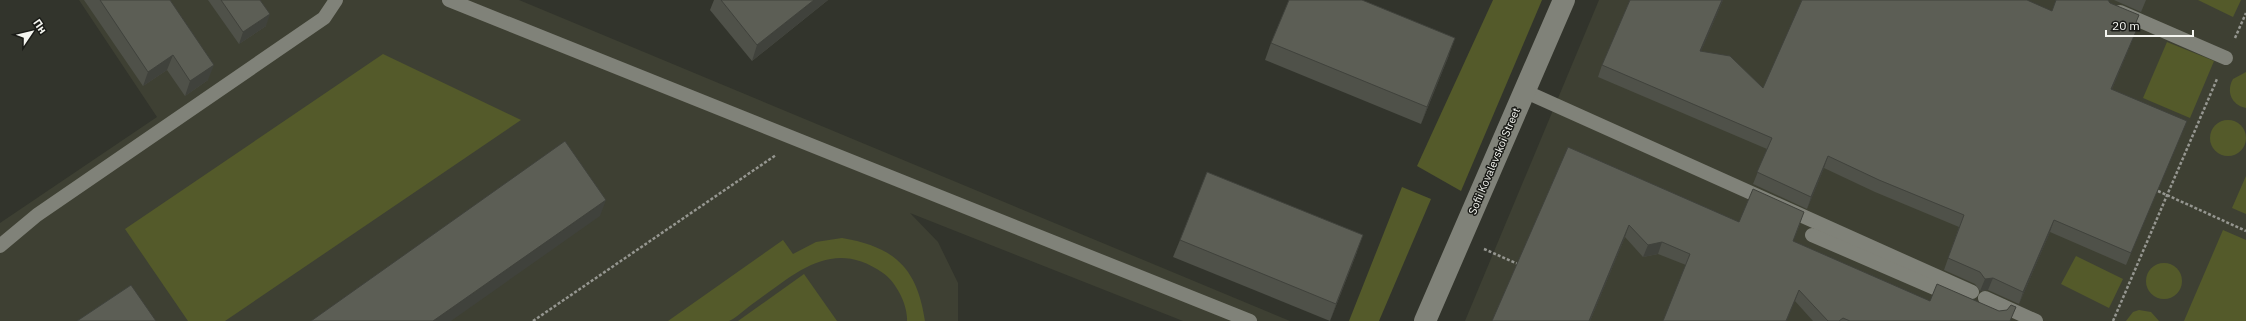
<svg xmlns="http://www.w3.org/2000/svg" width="2246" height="321" viewBox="0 0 2246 321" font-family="'IBM Plex Sans',sans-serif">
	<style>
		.built { fill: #3e4033 }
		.green { fill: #545a2a }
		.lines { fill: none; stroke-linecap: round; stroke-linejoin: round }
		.path { stroke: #959690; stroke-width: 2.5; stroke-dasharray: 3 2; stroke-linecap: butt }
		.service { stroke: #808279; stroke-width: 14 }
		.minor { stroke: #808279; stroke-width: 22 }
		.wall { fill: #4f5149 }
		.shaded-wall { fill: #40423c }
		.building { fill: #5c5e55; stroke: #40423c }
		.labels { text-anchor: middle; stroke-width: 3; stroke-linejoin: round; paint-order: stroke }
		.street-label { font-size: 11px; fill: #f4f5f0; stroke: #1a1b17 }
	</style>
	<rect width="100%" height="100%" fill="#32342c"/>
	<!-- built -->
	<g class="built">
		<path d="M 79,0 L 519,0 L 1290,321 L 1183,321 L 910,213 L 938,242 L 958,283 L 958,321 L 0,321 L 0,223 L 157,117 Z"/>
		<path d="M 1599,0 L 2246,0 L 2246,321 L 1465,321 Z"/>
	</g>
	<!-- green -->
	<g class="green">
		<path d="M 1493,0 L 1542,0 L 1461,191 L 1417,166 Z"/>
		<path d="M 2198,0 L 2241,0 L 2233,17 Z"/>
		<path d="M 2167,42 L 2214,61 L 2190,118 L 2143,98 Z"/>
		<path d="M 383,54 L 521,120 L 225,321 L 188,321 L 125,229 Z"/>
		<path d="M 2246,72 L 2246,108 C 2231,105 2226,91 2233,79 Z"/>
		<circle cx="2228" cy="138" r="18"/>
		<path d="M 2246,176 L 2246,214 L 2232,208 Z"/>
		<path d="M 1402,187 L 1431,199 L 1379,321 L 1349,321 Z"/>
		<path d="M 2223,230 L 2246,240 L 2246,321 L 2184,321 Z"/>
		<path d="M 842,238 C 895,247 917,268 925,321 L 907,321 C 908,305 896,282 883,273 C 831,236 794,275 751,305 C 744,310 736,318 729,321 C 721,321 679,321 668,321 L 783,240 L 793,254 L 816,242 Z"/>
		<path d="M 2076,256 L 2123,279 L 2109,308 L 2061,284 Z"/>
		<circle cx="2164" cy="281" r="18"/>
		<path d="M 804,274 L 837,321 L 738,321 Z"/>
		<path d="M 2139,310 L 2151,312 L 2159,321 L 2126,321 L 2133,312 Z"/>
	</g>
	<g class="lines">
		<!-- path -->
		<g class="path">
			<path d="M 2235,38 L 2246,13"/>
			<path d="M 2158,191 L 2246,231"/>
			<path d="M 1484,249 L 1518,264"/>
			<path d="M 533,321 L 776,155"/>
			<path d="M 2113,321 L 2217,79"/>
		</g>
		<!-- service -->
		<g class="service">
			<path d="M 449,0 L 1250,321"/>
			<path d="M 2120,12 L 2226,58"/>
			<path d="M 1524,91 L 1972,292"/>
			<path d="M 1812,235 L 1953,296"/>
			<path d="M 0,246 L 37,215 L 324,18 L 336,0"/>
			<path d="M 1985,298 L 2036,321"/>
			<path d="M 1985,309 L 1998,315 L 2002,306"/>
		</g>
		<!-- minor -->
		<path class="minor" d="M 1425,321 L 1564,0"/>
	</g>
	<!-- wall -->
	<g class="wall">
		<path d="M 84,0 L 170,0 L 208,80 L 185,96 L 167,70 L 143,86 Z"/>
		<path d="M 208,0 L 260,0 L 266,26 L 239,44 Z"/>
		<path d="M 714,0 L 828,0 L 752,61 L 710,10 Z"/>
		<path d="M 1630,0 L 1723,0 L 1701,51 L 1763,88 L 2052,11 L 2110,3 L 2134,28 L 2132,41 L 2112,89 L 2182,133 L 2126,265 L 2050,232 L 2019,304 L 1988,290 L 1980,291 L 1975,284 L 1944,270 L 1959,227 L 1875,192 L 1824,168 L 1807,209 L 1753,184 L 1767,149 L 1598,77 L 1602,65 Z"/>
		<path d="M 2114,0 L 2146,0 L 2141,12 Z"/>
		<path d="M 1271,43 L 1449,55 L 1421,124 L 1265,60 Z"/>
		<path d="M 1568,147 L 1739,222 L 1800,224 L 1793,241 L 1930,301 L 2011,321 L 1813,321 L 1795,301 L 1686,265 L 1658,254 L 1643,257 L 1625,237 L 1590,321 L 1492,321 Z"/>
		<path d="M 1180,240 L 1357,252 L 1330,321 L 1173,257 Z"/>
	</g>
	<!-- shaded-wall -->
	<g class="shaded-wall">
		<path d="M 814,0 L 828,0 L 752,61 L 757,45 Z"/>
		<path d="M 1722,0 L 1723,0 L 1696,63 L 1700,51 Z"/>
		<path d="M 270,14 L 266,26 L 239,44 L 243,32 Z"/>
		<path d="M 2137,29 L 2107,101 L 2111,89 Z"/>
		<path d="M 1455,38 L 1449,55 L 1421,124 L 1427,107 Z"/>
		<path d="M 173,55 L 167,70 L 143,86 L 148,72 Z"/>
		<path d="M 214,65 L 208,80 L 185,96 L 190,81 Z"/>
		<path d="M 2187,121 L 2182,133 L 2126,265 L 2131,253 Z"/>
		<path d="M 1828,156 L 1824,168 L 1807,209 L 1811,197 Z"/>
		<path d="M 606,200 L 600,216 L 451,321 L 433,321 Z"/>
		<path d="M 2054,220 L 2050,232 L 2019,304 L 2023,292 Z"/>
		<path d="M 1629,225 L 1625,237 L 1590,321 L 1589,321 Z"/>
		<path d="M 1363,235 L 1357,252 L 1330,321 L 1336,304 Z"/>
		<path d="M 1662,242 L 1658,254 L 1643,257 L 1648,245 Z"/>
		<path d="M 1993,278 L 1988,290 L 1980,291 L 1985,279 Z"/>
		<path d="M 1799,290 L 1795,301 L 1787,321 L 1786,321 Z"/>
	</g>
	<!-- building -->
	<g class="building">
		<path d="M 100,0 L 170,0 L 214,65 L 190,81 L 173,55 L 148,72 Z"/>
		<path d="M 221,0 L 260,0 L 270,14 L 243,32 Z"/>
		<path d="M 721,0 L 814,0 L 757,45 Z"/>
		<path d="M 1289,0 L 1362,0 L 1455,38 L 1427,107 L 1271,43 Z"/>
		<path d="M 1630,0 L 1722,0 L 1700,51 L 1730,56 L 1763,88 L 1802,0 L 2027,0 L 2052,11 L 2056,0 L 2108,0 L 2110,3 L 2139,15 L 2134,27 L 2137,29 L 2111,89 L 2187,121 L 2131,253 L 2054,220 L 2023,292 L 1993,278 L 1985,279 L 1980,272 L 1948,258 L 1964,215 L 1879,180 L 1828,156 L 1811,197 L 1757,172 L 1772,138 L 1602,65 Z"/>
		<path d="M 565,141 L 606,200 L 433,321 L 311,321 Z"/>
		<path d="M 1568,147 L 1739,222 L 1753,189 L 1804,212 L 1793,241 L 1930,301 L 1937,284 L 1999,311 L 2007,310 L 2011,305 L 2016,307 L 2010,321 L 1850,321 L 1843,318 L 1839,321 L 1828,321 L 1799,290 L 1786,321 L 1663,321 L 1690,254 L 1662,242 L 1648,245 L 1629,225 L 1589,321 L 1492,321 Z"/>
		<path d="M 1207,172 L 1363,235 L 1336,304 L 1180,240 Z"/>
		<path d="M 131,285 L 156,321 L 77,321 Z"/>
	</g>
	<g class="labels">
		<!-- street labels -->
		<g class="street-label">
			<text transform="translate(1494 161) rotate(-67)" y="4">Sofii Kovalevskoi Street</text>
		</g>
	</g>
	<!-- north arrow -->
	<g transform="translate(32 32) rotate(55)" stroke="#1a1b17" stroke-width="3" paint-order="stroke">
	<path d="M0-3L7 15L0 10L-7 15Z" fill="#f4f5f0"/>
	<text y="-6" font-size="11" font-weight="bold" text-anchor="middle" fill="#f4f5f0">Пн</text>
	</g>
	<!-- scale -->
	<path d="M2106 30v6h87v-6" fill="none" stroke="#f4f5f0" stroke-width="2"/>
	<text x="2112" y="30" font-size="12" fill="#f4f5f0" stroke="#1a1b17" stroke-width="3" paint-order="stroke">20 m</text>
</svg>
